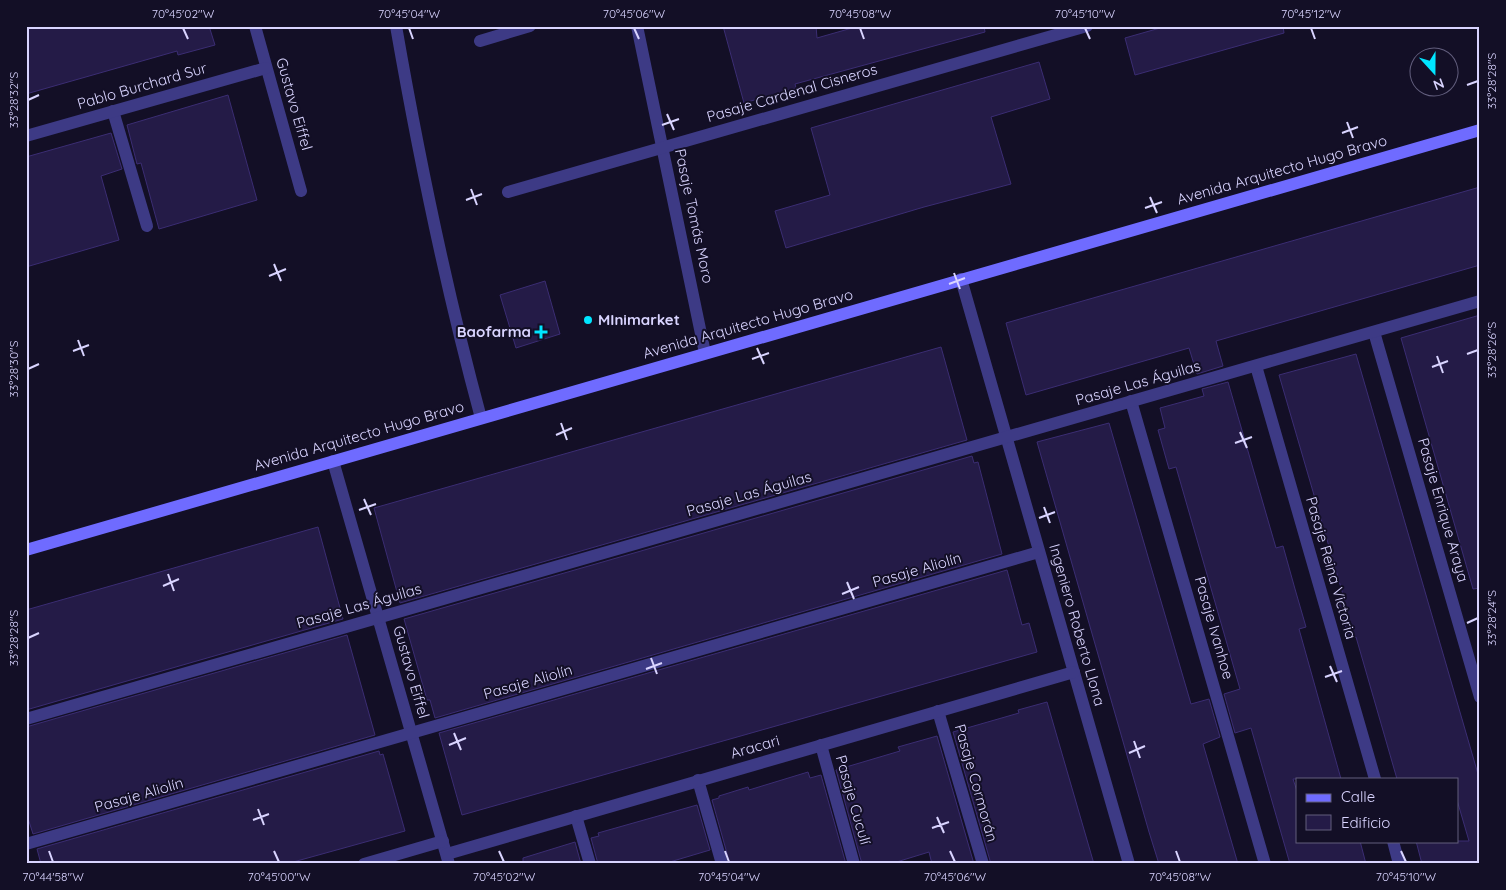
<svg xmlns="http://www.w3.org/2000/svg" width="1506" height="890" viewBox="0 0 1506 890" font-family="Quicksand,sans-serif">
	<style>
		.building { fill: #241b47; stroke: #3b2d73 }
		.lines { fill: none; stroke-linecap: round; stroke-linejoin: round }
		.lane { stroke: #3d3a85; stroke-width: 12 }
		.street { stroke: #3d3a85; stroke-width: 12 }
		.secondary { stroke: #6f6bff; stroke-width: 12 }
		.ticks { fill: none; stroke: #d9d4ff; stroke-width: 2 }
		.poi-dot { fill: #00e5ff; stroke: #130f26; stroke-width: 2 }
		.labels { text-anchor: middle; stroke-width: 4; stroke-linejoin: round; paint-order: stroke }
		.street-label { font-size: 15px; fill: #d9d4ff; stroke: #130f26 }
		.poi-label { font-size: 15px; font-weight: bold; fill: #d9d4ff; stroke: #130f26; text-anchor: start }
		.neatline { fill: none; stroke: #d9d4ff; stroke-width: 2 }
		.ticks-label { font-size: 12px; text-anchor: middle; fill: #d9d4ff }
	</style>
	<rect width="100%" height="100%" fill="#130f26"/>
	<!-- building -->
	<g class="building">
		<path d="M 26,26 L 209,26 L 215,45 L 178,55 L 177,51 L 26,94 Z"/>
		<path d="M 723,26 L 816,26 L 817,38 L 859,26 L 984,26 L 985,32 L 795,84 L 796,88 L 744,103 Z"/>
		<path d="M 1167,26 L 1283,26 L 1284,33 L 1135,75 L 1125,38 Z"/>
		<path d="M 1039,62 L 1050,99 L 991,117 L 1011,184 L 924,207 L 786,248 L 775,211 L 830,195 L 811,128 Z"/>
		<path d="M 228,95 L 257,200 L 159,229 L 141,163 L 137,164 L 127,125 Z"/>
		<path d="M 111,133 L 122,169 L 101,176 L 119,240 L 26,267 L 26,157 Z"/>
		<path d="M 1480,187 L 1480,265 L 1216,341 L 1223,366 L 1197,374 L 1189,348 L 1026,395 L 1006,323 Z"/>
		<path d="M 545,281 L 560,334 L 516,348 L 500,295 Z"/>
		<path d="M 1480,315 L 1480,588 L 1473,589 L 1401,338 Z"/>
		<path d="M 941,347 L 967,440 L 400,603 L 374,508 Z"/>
		<path d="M 1356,354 L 1480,781 L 1480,864 L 1422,864 L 1416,841 L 1469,841 L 1457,800 L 1457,779 L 1397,779 L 1356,637 L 1349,639 L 1338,600 L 1344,598 L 1279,375 Z"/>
		<path d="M 1228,382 L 1276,548 L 1283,546 L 1295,589 L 1306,627 L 1299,629 L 1341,779 L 1293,779 L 1297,791 L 1297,841 L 1360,841 L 1366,864 L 1290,864 L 1251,728 L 1235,733 L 1224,694 L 1240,689 L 1176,467 L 1169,469 L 1158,430 L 1165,428 L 1160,408 L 1204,396 L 1202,389 Z"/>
		<path d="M 1109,423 L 1191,704 L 1209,699 L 1220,737 L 1203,744 L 1238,864 L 1159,864 L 1149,832 L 1037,442 Z"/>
		<path d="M 972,456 L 974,463 L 978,462 L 1002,554 L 435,718 L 430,700 L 427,700 L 404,619 Z"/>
		<path d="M 318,527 L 343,619 L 26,710 L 26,610 Z"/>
		<path d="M 1007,570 L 1022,625 L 1029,623 L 1037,652 L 462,815 L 439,733 Z"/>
		<path d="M 347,635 L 375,735 L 33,834 L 26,812 L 26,727 Z"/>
		<path d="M 1047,702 L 1094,864 L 991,864 L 953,732 L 1019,713 L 1018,710 Z"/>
		<path d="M 937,736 L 974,864 L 932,864 L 929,852 L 890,864 L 862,864 L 836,770 L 900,751 L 898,747 Z"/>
		<path d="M 379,751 L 380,755 L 383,754 L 405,831 L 286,864 L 41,864 L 37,849 Z"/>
		<path d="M 808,772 L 810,778 L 821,775 L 846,864 L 730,864 L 712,800 L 719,798 L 719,796 L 748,787 L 749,790 Z"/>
		<path d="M 697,805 L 710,850 L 663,864 L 598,864 L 591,838 L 599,836 L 598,833 Z"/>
		<path d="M 575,842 L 581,864 L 523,864 L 523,858 Z"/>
	</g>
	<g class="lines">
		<!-- lane -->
		<path class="lane" d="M 396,26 C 419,158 446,289 481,418"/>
		<!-- street -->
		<g class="street">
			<path d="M 255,26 L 301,191"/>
			<path d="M 637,26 L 705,353"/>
			<path d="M 480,41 L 530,26"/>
			<path d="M 113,111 L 147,226"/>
			<path d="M 26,136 L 266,68"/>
			<path d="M 508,192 L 1087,26"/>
			<path d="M 961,279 L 1129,864"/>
			<path d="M 1374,332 L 1480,697"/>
			<path d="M 1256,366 L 1375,779"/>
			<path d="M 1131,401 L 1265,864"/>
			<path d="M 333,461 L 449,864"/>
			<path d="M 938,711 L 983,864"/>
			<path d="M 26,719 L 1480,301"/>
			<path d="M 821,745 L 854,864"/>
			<path d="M 698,780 L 722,864"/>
			<path d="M 576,816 L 590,864"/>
			<path d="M 1393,841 L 1399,864"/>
			<path d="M 26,844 L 1039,552"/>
			<path d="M 447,854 L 1074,672"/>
			<path d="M 364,864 L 443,841"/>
		</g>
		<!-- secondary -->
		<path class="secondary" d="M 26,550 L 1480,130"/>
	</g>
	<!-- ticks -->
	<path class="ticks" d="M 183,28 L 188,39M 409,28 L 413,39M 634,28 L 639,39M 860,28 L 864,39M 1085,28 L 1090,39M 1311,28 L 1315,39M 1467,85 L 1478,81M 28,100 L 39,95M 667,114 L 674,130M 1347,122 L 1353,138M 662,125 L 679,119M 1342,133 L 1358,127M 471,189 L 477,205M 1150,197 L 1157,213M 466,200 L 482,194M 1145,208 L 1162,202M 274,264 L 281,281M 954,273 L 960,289M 269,276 L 286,269M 949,284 L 965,278M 78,340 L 84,356M 757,348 L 764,364M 73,351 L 89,345M 1467,354 L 1478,350M 1437,356 L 1443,373M 752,359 L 769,353M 1432,367 L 1448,361M 28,369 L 39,364M 561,423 L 567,440M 1240,432 L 1247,448M 556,435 L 572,428M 1235,443 L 1252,437M 364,499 L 371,515M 1044,507 L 1050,523M 359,510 L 376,504M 1039,518 L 1055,512M 168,574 L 174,591M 847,582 L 854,599M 163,586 L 179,579M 842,594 L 859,587M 1467,623 L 1478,618M 28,638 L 39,633M 651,658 L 657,674M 1330,666 L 1337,682M 646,669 L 662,663M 1325,677 L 1342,671M 454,733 L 461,750M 1134,741 L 1140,758M 449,745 L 466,738M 1129,753 L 1145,746M 258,809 L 264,825M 937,817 L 944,833M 253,820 L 269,814M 932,828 L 949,822M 49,851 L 53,862M 274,851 L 279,862M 499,851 L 504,862M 725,851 L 729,862M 950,851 L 955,862M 1176,851 L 1180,862M 1401,851 L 1406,862"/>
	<!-- markers -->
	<g class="poi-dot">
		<circle cx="588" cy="320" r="5"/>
		<path d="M538.5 324.5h5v5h5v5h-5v5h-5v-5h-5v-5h5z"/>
	</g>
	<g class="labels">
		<!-- street labels -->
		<g class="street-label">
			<text transform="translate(142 86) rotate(-16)" y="5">Pablo Burchard Sur</text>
			<text transform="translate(792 93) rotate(-16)" y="5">Pasaje Cardenal Cisneros</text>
			<text transform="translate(294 104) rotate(74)" y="5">Gustavo Eiffel</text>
			<text transform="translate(1282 170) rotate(-16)" y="5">Avenida Arquitecto Hugo Bravo</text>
			<text transform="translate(694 216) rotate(78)" y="5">Pasaje Tomás Moro</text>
			<text transform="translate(748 324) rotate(-16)" y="5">Avenida Arquitecto Hugo Bravo</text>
			<text transform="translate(1138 383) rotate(-16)" y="5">Pasaje Las Águilas</text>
			<text transform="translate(359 436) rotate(-16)" y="5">Avenida Arquitecto Hugo Bravo</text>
			<text transform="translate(749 494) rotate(-16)" y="5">Pasaje Las Águilas</text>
			<text transform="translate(1443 510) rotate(74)" y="5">Pasaje Enrique Araya</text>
			<text transform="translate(1331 568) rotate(74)" y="5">Pasaje Reina Victoria</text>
			<text transform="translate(917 570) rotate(-16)" y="5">Pasaje Aliolín</text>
			<text transform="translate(359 606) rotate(-16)" y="5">Pasaje Las Águilas</text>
			<text transform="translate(1077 625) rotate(74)" y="5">Ingeniero Roberto Llona</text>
			<text transform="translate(1214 628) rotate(74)" y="5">Pasaje Ivanhoe</text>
			<text transform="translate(411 672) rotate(74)" y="5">Gustavo Eiffel</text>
			<text transform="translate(528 682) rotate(-16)" y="5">Pasaje Aliolín</text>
			<text transform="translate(755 747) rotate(-16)" y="5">Aracari</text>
			<text transform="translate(976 783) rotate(74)" y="5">Pasaje Cormorán</text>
			<text transform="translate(139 795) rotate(-16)" y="5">Pasaje Aliolín</text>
			<text transform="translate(853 800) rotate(74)" y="5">Pasaje Cuculí</text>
		</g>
		<!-- poi labels -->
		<g class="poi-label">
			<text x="598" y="325">MInimarket</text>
			<text x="531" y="337" text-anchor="end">Baofarma</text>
		</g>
	</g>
	<!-- border -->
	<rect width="1506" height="890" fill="none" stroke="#130f26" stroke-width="55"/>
	<!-- legend -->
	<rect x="1296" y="778" width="162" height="65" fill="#130f26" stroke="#625e7d"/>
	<rect x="1306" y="794" width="25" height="8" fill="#6f6bff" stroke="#625e7d"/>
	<text x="1341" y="802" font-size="15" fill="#d9d4ff">Calle</text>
	<rect x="1306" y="815" width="25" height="15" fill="#241b47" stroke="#625e7d"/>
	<text x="1341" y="828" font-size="15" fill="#d9d4ff">Edificio</text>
	<!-- north arrow -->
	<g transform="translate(1434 72) rotate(159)"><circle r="24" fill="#130f26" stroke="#625e7d"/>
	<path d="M0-4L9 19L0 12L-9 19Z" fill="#00e5ff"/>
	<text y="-8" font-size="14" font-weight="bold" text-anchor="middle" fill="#d9d4ff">N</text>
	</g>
	<rect x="28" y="28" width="1450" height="834" class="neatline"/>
	<g class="ticks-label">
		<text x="183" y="18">70°45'02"W</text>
		<text x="409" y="18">70°45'04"W</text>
		<text x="634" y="18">70°45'06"W</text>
		<text x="860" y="18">70°45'08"W</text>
		<text x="1085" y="18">70°45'10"W</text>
		<text x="1311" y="18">70°45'12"W</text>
		<text transform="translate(1492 81) rotate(-90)" y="4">33°28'28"S</text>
		<text transform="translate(14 100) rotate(-90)" y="4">33°28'32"S</text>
		<text transform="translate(1492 350) rotate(-90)" y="4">33°28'26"S</text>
		<text transform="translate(14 369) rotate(-90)" y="4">33°28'30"S</text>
		<text transform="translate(1492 618) rotate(-90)" y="4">33°28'24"S</text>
		<text transform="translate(14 638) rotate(-90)" y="4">33°28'28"S</text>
		<text x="53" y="881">70°44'58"W</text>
		<text x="279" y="881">70°45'00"W</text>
		<text x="504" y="881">70°45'02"W</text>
		<text x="729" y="881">70°45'04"W</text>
		<text x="955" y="881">70°45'06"W</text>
		<text x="1180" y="881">70°45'08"W</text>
		<text x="1406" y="881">70°45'10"W</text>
	</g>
</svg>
